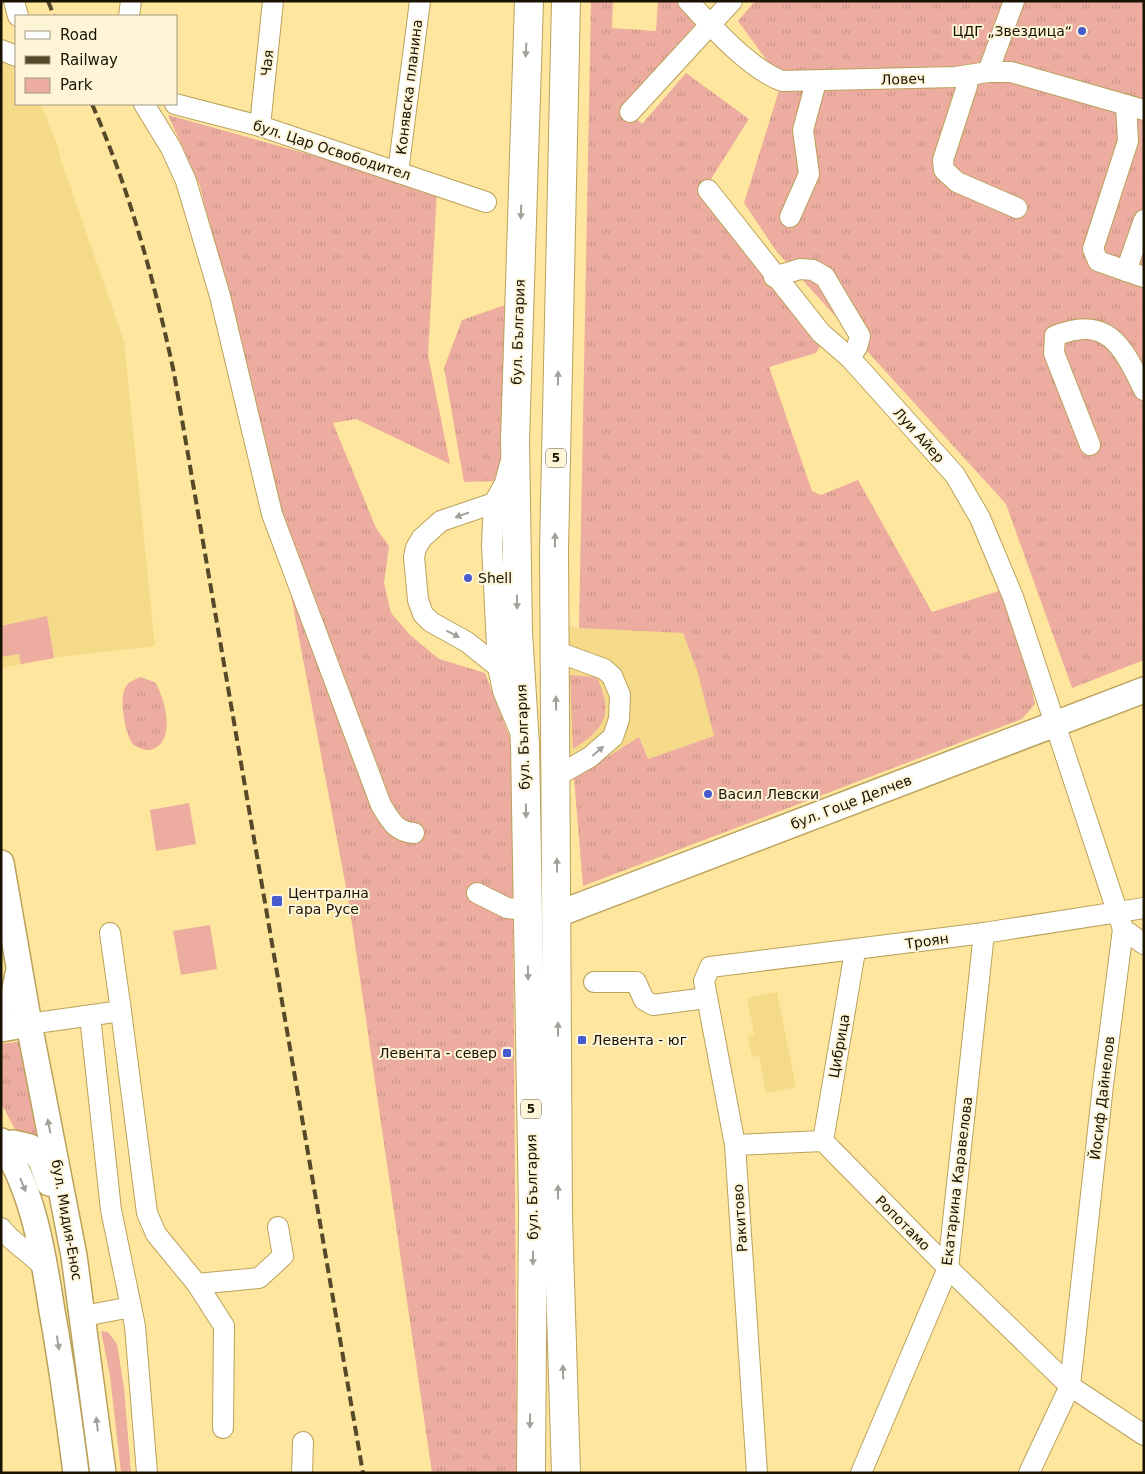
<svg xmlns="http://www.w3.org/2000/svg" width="1145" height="1474" viewBox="0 0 1145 1474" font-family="'DejaVu Sans',sans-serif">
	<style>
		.built { fill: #f5da89 }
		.grass { fill: url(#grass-tufts) }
		.park { fill: #ecada0 }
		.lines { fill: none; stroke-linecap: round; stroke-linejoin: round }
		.minor-casing { stroke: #baa25c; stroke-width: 22 }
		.major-casing { stroke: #baa25c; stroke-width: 28 }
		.highway-casing { stroke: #baa25c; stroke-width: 30 }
		.minor { stroke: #fff; stroke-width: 20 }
		.major { stroke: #fff; stroke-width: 25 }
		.highway { stroke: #fff; stroke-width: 28 }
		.rail { stroke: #554929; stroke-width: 4; stroke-dasharray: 10 5; stroke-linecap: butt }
		.oneway { fill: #a3a099 }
		.poi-dot { fill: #475acf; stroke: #fef5d9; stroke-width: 2 }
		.labels { text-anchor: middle; stroke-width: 4; stroke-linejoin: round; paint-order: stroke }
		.shield { fill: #fef5d9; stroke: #5e5641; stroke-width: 1 }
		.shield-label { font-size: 12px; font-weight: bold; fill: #191200 }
		.poi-label { font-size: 14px; fill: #191200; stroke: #fef5d9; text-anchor: start }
		.street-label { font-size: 14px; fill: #191200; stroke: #fef5d9 }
	</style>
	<defs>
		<pattern id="grass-tufts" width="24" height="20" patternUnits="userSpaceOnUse" patternTransform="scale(1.25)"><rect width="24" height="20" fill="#ecada0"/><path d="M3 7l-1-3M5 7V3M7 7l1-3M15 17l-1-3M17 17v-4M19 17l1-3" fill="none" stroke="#ca9488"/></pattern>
	</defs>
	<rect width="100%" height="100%" fill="#ffe69e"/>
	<!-- built -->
	<g class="built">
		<path d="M 1,50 L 16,56 L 16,104 L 41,104 L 58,147 L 62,163 L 124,341 L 155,646 L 60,657 L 1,668 Z"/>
		<path d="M 555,624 L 579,628 L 683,632 L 697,670 L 715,736 L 648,759 L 639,737 L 557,789 Z"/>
		<path d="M 777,992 L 796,1087 L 766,1093 L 759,1056 L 752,1057 L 747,1036 L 754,1034 L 747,998 Z"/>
	</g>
	<!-- grass -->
	<g class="grass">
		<path d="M 591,1 L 613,1 L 612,28 L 656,31 L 658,1 L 688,1 L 710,25 L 630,112 L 642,124 L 686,73 L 749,119 L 704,190 L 823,341 L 816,353 L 769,367 L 812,491 L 821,495 L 858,480 L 932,612 L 1002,590 L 1029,676 L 1035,704 L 1022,719 L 583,886 L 574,778 L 639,737 L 648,759 L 714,736 L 697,670 L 683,633 L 579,628 Z"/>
		<path d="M 755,1 L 1144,1 L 1144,660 L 1072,688 L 1006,504 L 777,252 L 744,203 L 782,81 L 738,21 Z"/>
		<path d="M 168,115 L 437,190 L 428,355 L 450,464 L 356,419 L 333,423 L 376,528 L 389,546 L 384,583 L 391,613 L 410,635 L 439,659 L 485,673 L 512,743 L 517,1473 L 432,1473 L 349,903 L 261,436 L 200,186 Z"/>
		<path d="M 508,304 L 504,446 L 495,481 L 464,482 L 444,368 L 462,320 Z"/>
		<path d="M 570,675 L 597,677 C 613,714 607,727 573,749 Z"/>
		<path d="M 141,677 L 156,683 C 164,699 175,735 157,747 C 150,752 142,750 135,746 C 125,739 119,698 125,688 C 128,682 135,679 141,677 Z"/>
		<path d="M 24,1041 L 43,1142 L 31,1134 L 16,1131 L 1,1103 L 1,1044 Z"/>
	</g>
	<!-- park -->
	<g class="park">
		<path d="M 47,616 L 54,658 L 21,664 L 19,654 L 1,657 L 1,626 Z"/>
		<path d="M 189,803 L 196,844 L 156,851 L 150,810 Z"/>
		<path d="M 210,925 L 217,969 L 181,975 L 173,931 Z"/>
		<path d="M 101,1331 L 108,1332 L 117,1344 L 124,1388 L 131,1473 L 121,1473 L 110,1376 Z"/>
	</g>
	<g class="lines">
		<!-- minor casing -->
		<g class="minor-casing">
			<g id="minor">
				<path d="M 14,1 L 18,16"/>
				<path d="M 688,1 C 712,27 750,69 782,81 L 956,77 L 988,72 L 1011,72 L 1144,110"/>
				<path d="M 129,16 L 131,1"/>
				<path d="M 1,50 L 16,56"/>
				<path d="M 988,72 L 1014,1"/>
				<path d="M 968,76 L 967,86 L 943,160 L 944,170 L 957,182 L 1017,208"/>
				<path d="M 144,104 L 171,148 L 186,181 L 220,296 L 272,514 L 381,805 C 390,819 395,832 414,833"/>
				<path d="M 175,104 L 260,126 L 486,202"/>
				<path d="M 1126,105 L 1128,141 L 1093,249 L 1098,261 L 1144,277"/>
				<path d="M 630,112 L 732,1"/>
				<path d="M 260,126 L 273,1"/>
				<path d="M 398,172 L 420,1"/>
				<path d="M 708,190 L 821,333 L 850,358 L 955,475 L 980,518 L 1013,597 L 1123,929 L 1103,1085 L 1070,1386 L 1029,1473"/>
				<path d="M 790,217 L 809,174 L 803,130 L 816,82"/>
				<path d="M 1126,271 L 1144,220"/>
				<path d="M 774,277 L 800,269 L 813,270 L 825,277 L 860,336 L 857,347 L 850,358"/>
				<path d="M 1090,445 L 1054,353 L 1055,336 C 1108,314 1123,347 1144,390"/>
				<path d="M 510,464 L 505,483 L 494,503 L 441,521 L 422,538 L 416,548 L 414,557 L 418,600 L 423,614 L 431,622 L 467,642 L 498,667 L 503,691 L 519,729"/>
				<path d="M 494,503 L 492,545 L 498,667"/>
				<path d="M 555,651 L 604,669 L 612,676 L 620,695 L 619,719 L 613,737 L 590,757 L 557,776"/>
				<path d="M 477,893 L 507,908 L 527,910"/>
				<path d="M 1123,929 L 1144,944"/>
				<path d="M 594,982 L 636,982 L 644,1000 L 653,1005 L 706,998"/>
				<path d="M 121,1011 L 147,1213 L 156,1234 L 197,1284 L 224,1326 L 223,1428"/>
				<path d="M 90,1016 L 111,1210 L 135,1326 L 147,1473"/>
				<path d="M 29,1024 L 121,1011 L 110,933"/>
				<path d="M 823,1141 L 855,951"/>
				<path d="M 735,1145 L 823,1141 L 948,1268 L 1070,1386 L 1144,1435"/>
				<path d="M 1,1228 C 13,1244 31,1252 45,1269"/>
				<path d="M 197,1284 L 259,1278 L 283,1256 L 278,1227"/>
				<path d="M 84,1316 L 131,1307"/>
				<path d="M 302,1473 L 303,1442"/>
				<path d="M 757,1473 L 735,1145 L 704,981 L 710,967 L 984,933 L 1144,908"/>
				<path d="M 861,1473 L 948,1268 L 984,933"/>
			</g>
		</g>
		<!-- major casing -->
		<g class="major-casing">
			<g id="major">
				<path d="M 1,863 L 29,1024 L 74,1256 L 103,1473"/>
				<path d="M 558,914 L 1144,690"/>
				<path d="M 1,1010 L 14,994 L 18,974"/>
				<path d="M 1,1029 L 29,1024"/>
				<path d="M 1,1141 C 34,1192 43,1253 52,1311 C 62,1365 69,1419 76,1473"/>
				<path d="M 4,1145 L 13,1143 L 30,1147 L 41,1160 L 49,1183"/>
			</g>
		</g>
		<!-- highway casing -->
		<g class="highway-casing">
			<g id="highway">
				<path d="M 529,1 L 515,440 L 518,631 L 525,745 L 533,1210 L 531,1473"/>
				<path d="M 566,1 L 554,549 L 558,1217 L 566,1473"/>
			</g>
		</g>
		<!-- minor -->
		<use href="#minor" class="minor"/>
		<!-- major -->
		<use href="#major" class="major"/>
		<!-- highway -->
		<use href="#highway" class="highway"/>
		<!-- rail -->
		<g class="rail">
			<path d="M 48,1 L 54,16"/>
			<path d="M 92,104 C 130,191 154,280 174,373 L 363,1473"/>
		</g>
	</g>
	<!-- one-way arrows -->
	<defs><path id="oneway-solid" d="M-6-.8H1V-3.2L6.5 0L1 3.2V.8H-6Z" transform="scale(1.25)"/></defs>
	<g class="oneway">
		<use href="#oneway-solid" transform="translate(526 50) rotate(93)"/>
		<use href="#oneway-solid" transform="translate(521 212) rotate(92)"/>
		<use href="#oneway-solid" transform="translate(558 378) rotate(-89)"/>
		<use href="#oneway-solid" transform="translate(462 515) rotate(161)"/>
		<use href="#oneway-solid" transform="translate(555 540) rotate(-89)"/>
		<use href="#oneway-solid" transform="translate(517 602) rotate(89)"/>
		<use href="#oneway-solid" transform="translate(453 634) rotate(27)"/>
		<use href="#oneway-solid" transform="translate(556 703) rotate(-91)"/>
		<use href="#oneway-solid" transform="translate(598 751) rotate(-41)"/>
		<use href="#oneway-solid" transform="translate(526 811) rotate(89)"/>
		<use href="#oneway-solid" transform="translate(557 865) rotate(-91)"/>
		<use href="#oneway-solid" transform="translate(528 973) rotate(89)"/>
		<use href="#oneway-solid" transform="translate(558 1029) rotate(-90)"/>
		<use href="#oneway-solid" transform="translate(49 1126) rotate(-101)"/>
		<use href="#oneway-solid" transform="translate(23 1185) rotate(68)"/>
		<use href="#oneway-solid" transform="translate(558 1192) rotate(-90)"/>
		<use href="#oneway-solid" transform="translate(533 1258) rotate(91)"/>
		<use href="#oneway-solid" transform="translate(58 1343) rotate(81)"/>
		<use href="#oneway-solid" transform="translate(563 1372) rotate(-92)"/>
		<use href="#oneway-solid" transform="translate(530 1421) rotate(91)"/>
		<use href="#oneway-solid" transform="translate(97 1424) rotate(-97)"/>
	</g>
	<!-- markers -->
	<g class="poi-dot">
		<circle cx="1082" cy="31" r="5"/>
		<circle cx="468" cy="578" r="5"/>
		<circle cx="708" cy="794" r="5"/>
		<rect x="271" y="895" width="12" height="12" rx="2.5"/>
		<rect x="577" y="1035" width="10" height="10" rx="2.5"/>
		<rect x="502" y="1048" width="10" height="10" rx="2.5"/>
	</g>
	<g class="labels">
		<!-- shield labels -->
		<g class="shield">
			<rect x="546" y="448.5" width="20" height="19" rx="4"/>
			<rect x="521" y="1099.5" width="20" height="19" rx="4"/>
		</g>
		<g class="shield-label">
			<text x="556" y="462">5</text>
			<text x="531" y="1113">5</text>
		</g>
		<!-- poi labels -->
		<g class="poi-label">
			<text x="1072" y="36" text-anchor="end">ЦДГ „Звездица“</text>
			<text x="478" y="583">Shell</text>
			<text x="718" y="799">Васил Левски</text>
			<text x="288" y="898">Централна<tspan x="288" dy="16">гара Русе</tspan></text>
			<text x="592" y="1045">Левента - юг</text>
			<text x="497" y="1058" text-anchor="end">Левента - север</text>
		</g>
		<!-- street labels -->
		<g class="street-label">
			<text transform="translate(267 63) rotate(-84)" y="5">Чая</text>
			<text transform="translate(903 79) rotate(-2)" y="5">Ловеч</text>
			<text transform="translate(409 87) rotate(-83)" y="5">Конявска планина</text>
			<text transform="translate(332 150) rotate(18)" y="5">бул. Цар Освободител</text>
			<text transform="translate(518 332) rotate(-88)" y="5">бул. България</text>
			<text transform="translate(919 435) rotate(48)" y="5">Луи Айер</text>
			<text transform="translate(523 737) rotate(-92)" y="5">бул. България</text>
			<text transform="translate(851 802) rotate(-21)" y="5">бул. Гоце Делчев</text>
			<text transform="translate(927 941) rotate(-8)" y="5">Троян</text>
			<text transform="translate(839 1046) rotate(-80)" y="5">Цибрица</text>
			<text transform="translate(1102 1098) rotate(-83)" y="5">Йосиф Дайнелов</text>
			<text transform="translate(957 1181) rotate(-83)" y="5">Екатарина Каравелова</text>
			<text transform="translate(532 1187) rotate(-91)" y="5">бул. България</text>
			<text transform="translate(740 1218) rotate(-94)" y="5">Ракитово</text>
			<text transform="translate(67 1220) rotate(80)" y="5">бул. Мидия-Енос</text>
			<text transform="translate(903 1223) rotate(45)" y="5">Ропотамо</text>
		</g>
	</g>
	<!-- border -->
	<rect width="1145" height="1474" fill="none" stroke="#191200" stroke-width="5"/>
	<!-- legend -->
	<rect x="15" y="15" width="162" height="90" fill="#fef5d9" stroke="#a29a82"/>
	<rect x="25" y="31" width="25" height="8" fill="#ffffff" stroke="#a29a82"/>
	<text x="60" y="40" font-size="15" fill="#191200">Road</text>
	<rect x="25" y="56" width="25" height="8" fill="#554929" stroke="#a29a82"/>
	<text x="60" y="65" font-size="15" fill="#191200">Railway</text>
	<rect x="25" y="78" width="25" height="15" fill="#ecada0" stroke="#a29a82"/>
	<text x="60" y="90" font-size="15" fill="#191200">Park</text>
</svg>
